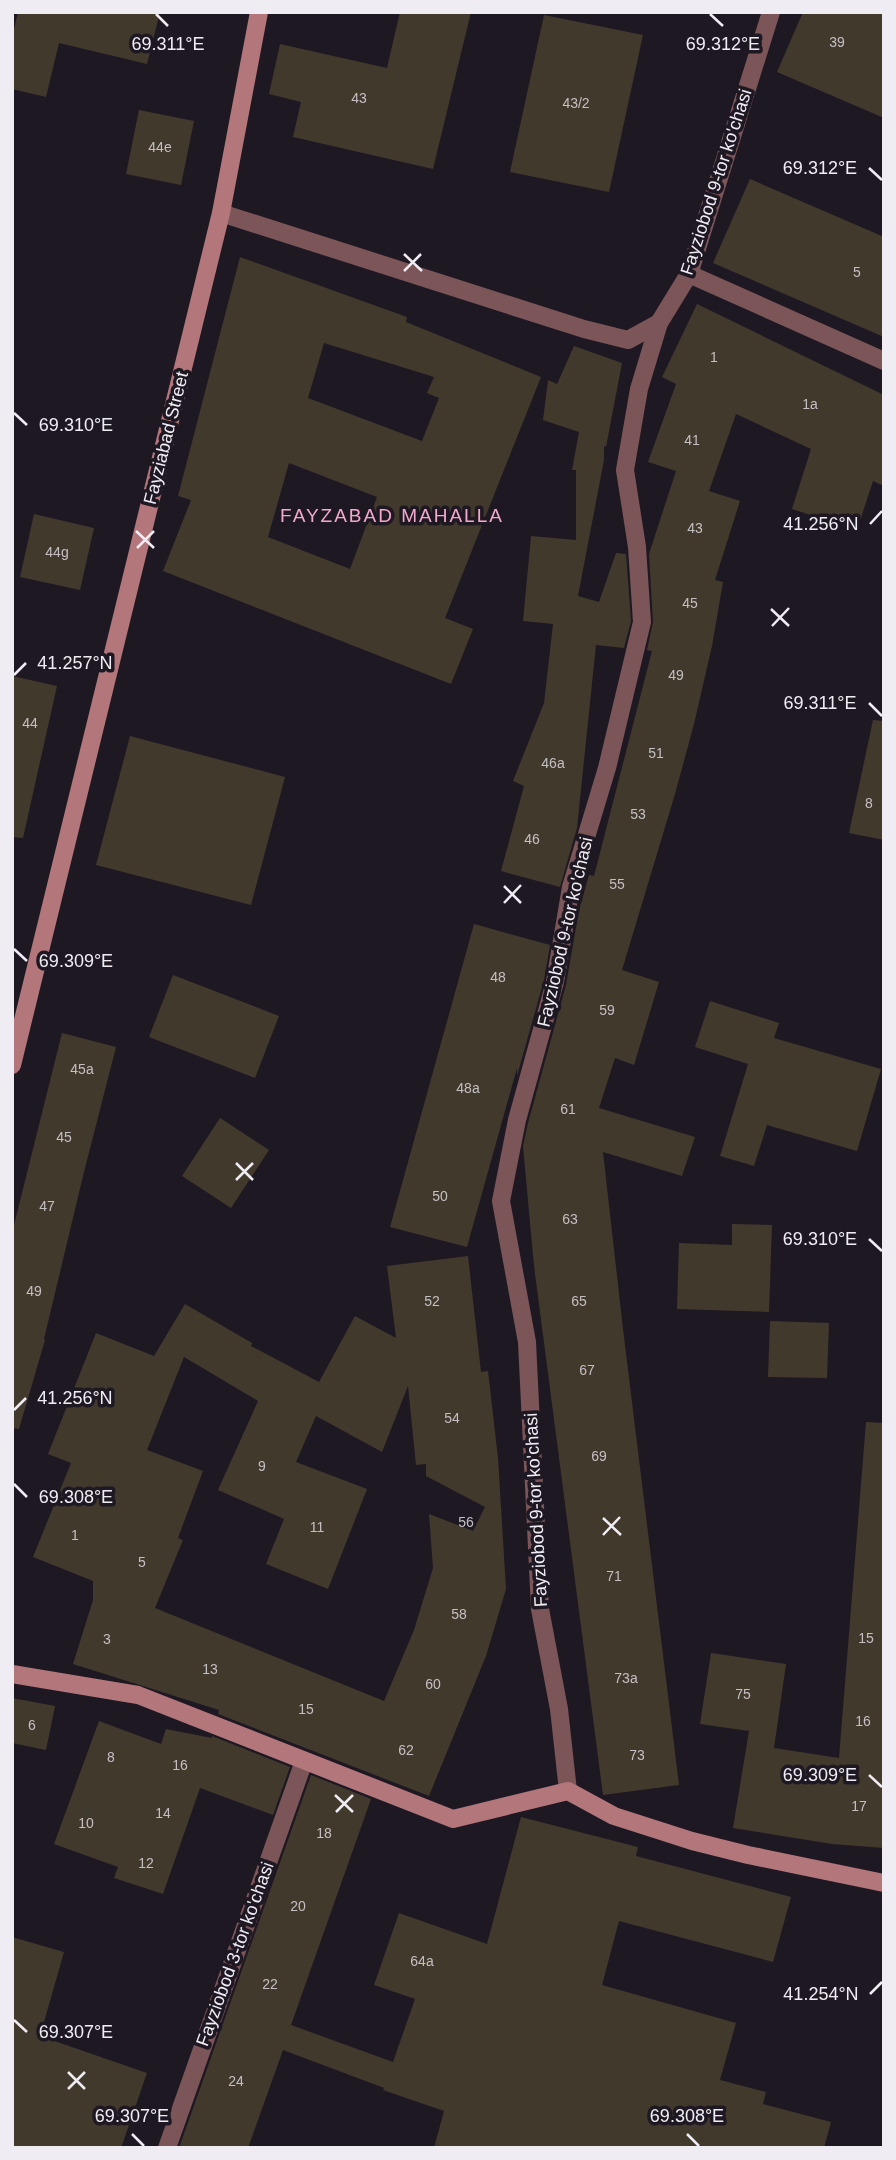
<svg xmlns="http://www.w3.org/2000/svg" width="896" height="2160" viewBox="0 0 896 2160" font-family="Helvetica,sans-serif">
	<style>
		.building { fill: #42392d; fill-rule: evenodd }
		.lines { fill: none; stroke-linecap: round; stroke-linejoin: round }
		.street { stroke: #7b5558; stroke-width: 18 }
		.secondary { stroke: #b2767b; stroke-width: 18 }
		.ticks { fill: none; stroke: #f0ecf4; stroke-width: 2.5 }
		.labels { text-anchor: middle; stroke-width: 7; stroke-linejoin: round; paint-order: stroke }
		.number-label { font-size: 14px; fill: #c4bfc2 }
		.street-label { font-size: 18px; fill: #f0ecf4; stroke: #1e1823 }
		.neighbourhood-label { font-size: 19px; letter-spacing: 2px; fill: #f4a8cb; stroke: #1e1823 }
		.ticks-label { font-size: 18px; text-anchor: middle; fill: #f0ecf4; stroke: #1e1823; stroke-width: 7; stroke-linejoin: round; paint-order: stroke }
	</style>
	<rect width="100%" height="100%" fill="#1e1823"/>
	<!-- building -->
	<g class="building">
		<path d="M 18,12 L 160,12 L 147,64 L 59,43 L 46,97 L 12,89 L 12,38 Z"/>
		<path d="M 400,12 L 471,12 L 433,169 L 293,137 L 301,102 L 269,94 L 280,44 L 387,68 Z"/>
		<path d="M 803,12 L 884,12 L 884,118 L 777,72 Z"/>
		<path d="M 544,15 L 643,35 L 609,192 L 510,172 Z"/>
		<path d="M 139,110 L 194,121 L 181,185 L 126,174 Z"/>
		<path d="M 750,179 L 884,237 L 884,337 L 713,263 Z"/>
		<path d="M 240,257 L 407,317 L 406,322 L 541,377 L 445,618 L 473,629 L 451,684 L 163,571 L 191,500 L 178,496 ZM 324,343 L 434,377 L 427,393 L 439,398 L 422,441 L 308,398 ZM 289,463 L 377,497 L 350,569 L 268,537 Z"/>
		<path d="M 697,304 L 884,395 L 884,486 L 873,481 L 857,530 L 792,509 L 811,449 L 736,414 L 709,491 L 740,501 L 715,580 L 723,582 L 712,646 L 694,724 L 675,794 L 622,970 L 659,982 L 634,1065 L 615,1058 L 599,1108 L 695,1137 L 682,1176 L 603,1152 L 623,1329 L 679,1785 L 603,1795 L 534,1266 L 523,1146 L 528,1123 L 566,985 L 579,910 L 589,875 L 594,876 L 652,651 L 647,650 L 653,622 L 649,554 L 676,471 L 648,462 L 676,384 L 662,377 Z"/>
		<path d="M 574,346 L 622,363 L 606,447 L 604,446 L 604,460 L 578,596 L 599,602 L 616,553 L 626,554 L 631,621 L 624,648 L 596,645 L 577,828 L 560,887 L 501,871 L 524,786 L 513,781 L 544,703 L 553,624 L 523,621 L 531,536 L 576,540 L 576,470 L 572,470 L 579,432 L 543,420 L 548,380 L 557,384 Z"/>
		<path d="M 34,514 L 94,528 L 80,590 L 20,577 Z"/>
		<path d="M 12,676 L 57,686 L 23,838 L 12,837 Z"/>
		<path d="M 873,720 L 884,721 L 884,840 L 849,833 Z"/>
		<path d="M 130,736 L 285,777 L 251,905 L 96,865 Z"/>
		<path d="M 474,924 L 550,945 L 544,980 L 517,1076 L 517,1068 L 467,1247 L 390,1227 Z"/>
		<path d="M 173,975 L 279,1016 L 255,1078 L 149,1037 Z"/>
		<path d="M 710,1001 L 779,1023 L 774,1038 L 881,1069 L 857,1151 L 767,1125 L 754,1166 L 720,1156 L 748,1064 L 695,1047 Z"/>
		<path d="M 62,1033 L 116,1047 L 83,1176 L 44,1339 L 45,1340 L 19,1429 L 12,1428 L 12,1233 Z"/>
		<path d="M 220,1118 L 269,1150 L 231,1208 L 182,1176 Z"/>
		<path d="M 732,1224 L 772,1225 L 769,1312 L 677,1309 L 679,1243 L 732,1245 Z"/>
		<path d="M 468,1256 L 481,1372 L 488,1371 L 498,1458 L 506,1589 L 486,1656 L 429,1796 L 218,1714 L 219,1710 L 73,1664 L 93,1600 L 93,1581 L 33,1557 L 71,1463 L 48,1454 L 96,1333 L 154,1356 L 185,1304 L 252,1343 L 251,1346 L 319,1382 L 355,1316 L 396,1338 L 387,1266 ZM 184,1357 L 258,1401 L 218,1490 L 284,1519 L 266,1564 L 328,1589 L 367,1489 L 296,1462 L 316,1416 L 382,1452 L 408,1386 L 416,1465 L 426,1464 L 426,1476 L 485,1507 L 473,1531 L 429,1514 L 433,1568 L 414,1630 L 384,1701 L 155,1608 L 183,1540 L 178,1538 L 203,1471 L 147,1450 Z"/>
		<path d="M 770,1321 L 829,1323 L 827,1378 L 768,1377 Z"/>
		<path d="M 866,1422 L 884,1423 L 884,1848 L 832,1844 L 733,1828 L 749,1731 L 700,1724 L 711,1653 L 786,1664 L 774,1748 L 839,1758 Z"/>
		<path d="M 12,1698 L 55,1706 L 46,1750 L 12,1743 Z"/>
		<path d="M 99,1721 L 161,1744 L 166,1729 L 212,1738 L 212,1736 L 290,1767 L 273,1815 L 200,1788 L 163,1894 L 114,1878 L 118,1867 L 54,1844 Z"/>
		<path d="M 311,1775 L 371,1799 L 291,2025 L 393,2062 L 415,1999 L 374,1985 L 399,1913 L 487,1944 L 521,1817 L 638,1847 L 636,1856 L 791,1897 L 773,1962 L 619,1921 L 602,1985 L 736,2023 L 720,2080 L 766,2092 L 763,2104 L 831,2122 L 824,2148 L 434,2148 L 444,2111 L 383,2090 L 384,2088 L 283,2050 L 248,2148 L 179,2148 Z"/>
		<path d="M 12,1937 L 64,1952 L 40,2036 L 147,2073 L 121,2148 L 12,2148 Z"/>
	</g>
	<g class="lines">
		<!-- street -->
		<g class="street">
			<path d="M 221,213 L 584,329 L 628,340 L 659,323"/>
			<path d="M 689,274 L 884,361"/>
			<path d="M 568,1791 L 559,1709 L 540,1609 L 527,1342 L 501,1201 L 517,1120 L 555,982 L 571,887 L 607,768 L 642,622 L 637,547 L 625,470 L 639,389 L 659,323 L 689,274 L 771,12"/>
			<path d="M 167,2148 L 304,1761"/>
		</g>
		<!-- secondary -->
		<g class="secondary">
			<path d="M 12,1065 L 221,213 L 259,12"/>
			<path d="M 12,1674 L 138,1695 L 453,1819 L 568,1791 L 614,1816 L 692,1841 L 748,1855 L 884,1883"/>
		</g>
	</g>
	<!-- ticks -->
	<path class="ticks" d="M 156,14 L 168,26M 710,14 L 723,26M 869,168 L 882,180M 404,254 L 422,271M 404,271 L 421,254M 14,413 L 27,425M 870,524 L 882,511M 136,531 L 154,548M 137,548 L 154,531M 771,609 L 789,626M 772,626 L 789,608M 14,675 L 26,663M 869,703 L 882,716M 504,886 L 521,903M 504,903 L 521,885M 14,949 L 27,961M 236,1163 L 253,1180M 236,1180 L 253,1163M 869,1239 L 882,1251M 14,1410 L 26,1398M 14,1484 L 27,1497M 603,1518 L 621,1535M 603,1535 L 620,1517M 869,1775 L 882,1787M 335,1795 L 353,1812M 336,1812 L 353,1795M 870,1994 L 882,1982M 14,2020 L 27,2032M 68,2072 L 85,2089M 68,2089 L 85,2072M 132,2134 L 144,2146M 687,2134 L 699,2146"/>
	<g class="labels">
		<!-- number labels -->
		<g class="number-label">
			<text x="837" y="47">39</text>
			<text x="359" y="103">43</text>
			<text x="576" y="108">43/2</text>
			<text x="160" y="152">44e</text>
			<text x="857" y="277">5</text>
			<text x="714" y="362">1</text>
			<text x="810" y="409">1a</text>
			<text x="692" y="445">41</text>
			<text x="695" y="533">43</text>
			<text x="57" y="557">44g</text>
			<text x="690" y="608">45</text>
			<text x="676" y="680">49</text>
			<text x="30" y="728">44</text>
			<text x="656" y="758">51</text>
			<text x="553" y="768">46a</text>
			<text x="869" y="808">8</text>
			<text x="638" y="819">53</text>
			<text x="532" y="844">46</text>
			<text x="617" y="889">55</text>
			<text x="498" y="982">48</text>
			<text x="607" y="1015">59</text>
			<text x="82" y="1074">45a</text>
			<text x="468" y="1093">48a</text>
			<text x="568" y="1114">61</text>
			<text x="64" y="1142">45</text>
			<text x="440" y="1201">50</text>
			<text x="47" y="1211">47</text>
			<text x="570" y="1224">63</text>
			<text x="34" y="1296">49</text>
			<text x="432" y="1306">52</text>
			<text x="579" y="1306">65</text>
			<text x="587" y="1375">67</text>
			<text x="452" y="1423">54</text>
			<text x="599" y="1461">69</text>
			<text x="262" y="1471">9</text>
			<text x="466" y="1527">56</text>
			<text x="317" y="1532">11</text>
			<text x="75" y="1540">1</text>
			<text x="142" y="1567">5</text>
			<text x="614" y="1581">71</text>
			<text x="459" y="1619">58</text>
			<text x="866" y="1643">15</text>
			<text x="107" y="1644">3</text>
			<text x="210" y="1674">13</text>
			<text x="626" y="1683">73a</text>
			<text x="433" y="1689">60</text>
			<text x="743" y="1699">75</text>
			<text x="306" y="1714">15</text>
			<text x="863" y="1726">16</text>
			<text x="32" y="1730">6</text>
			<text x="406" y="1755">62</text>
			<text x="637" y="1760">73</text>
			<text x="111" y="1762">8</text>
			<text x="180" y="1770">16</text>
			<text x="859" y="1811">17</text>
			<text x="163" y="1818">14</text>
			<text x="86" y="1828">10</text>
			<text x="324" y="1838">18</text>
			<text x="146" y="1868">12</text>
			<text x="298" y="1911">20</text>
			<text x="422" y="1966">64a</text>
			<text x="270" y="1989">22</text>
			<text x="236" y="2086">24</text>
		</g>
		<!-- street labels -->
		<g class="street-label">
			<text transform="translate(716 182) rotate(-72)" y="6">Fayziobod 9-tor ko'chasi</text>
			<text transform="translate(166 438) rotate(-76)" y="6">Fayziabad Street</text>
			<text transform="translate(565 932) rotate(-77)" y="6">Fayziobod 9-tor ko'chasi</text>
			<text transform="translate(536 1510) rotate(-93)" y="6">Fayziobod 9-tor ko'chasi</text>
			<text transform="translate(235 1954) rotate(-70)" y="6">Fayziobod 3-tor ko'chasi</text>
		</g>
		<!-- neighbourhood labels -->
		<g class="neighbourhood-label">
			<text x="392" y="522">FAYZABAD MAHALLA</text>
		</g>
	</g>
	<g class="ticks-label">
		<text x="168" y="50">69.311°E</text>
		<text x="723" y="50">69.312°E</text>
		<text x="820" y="174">69.312°E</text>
		<text x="76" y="431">69.310°E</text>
		<text x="821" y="530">41.256°N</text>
		<text x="75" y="669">41.257°N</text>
		<text x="820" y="709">69.311°E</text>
		<text x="76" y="967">69.309°E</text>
		<text x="820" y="1245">69.310°E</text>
		<text x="75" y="1404">41.256°N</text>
		<text x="76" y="1503">69.308°E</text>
		<text x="820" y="1781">69.309°E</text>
		<text x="821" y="2000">41.254°N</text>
		<text x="76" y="2038">69.307°E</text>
		<text x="132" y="2122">69.307°E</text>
		<text x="687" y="2122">69.308°E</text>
	</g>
	<!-- border -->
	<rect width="896" height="2160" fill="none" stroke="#f0ecf4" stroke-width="28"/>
</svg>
